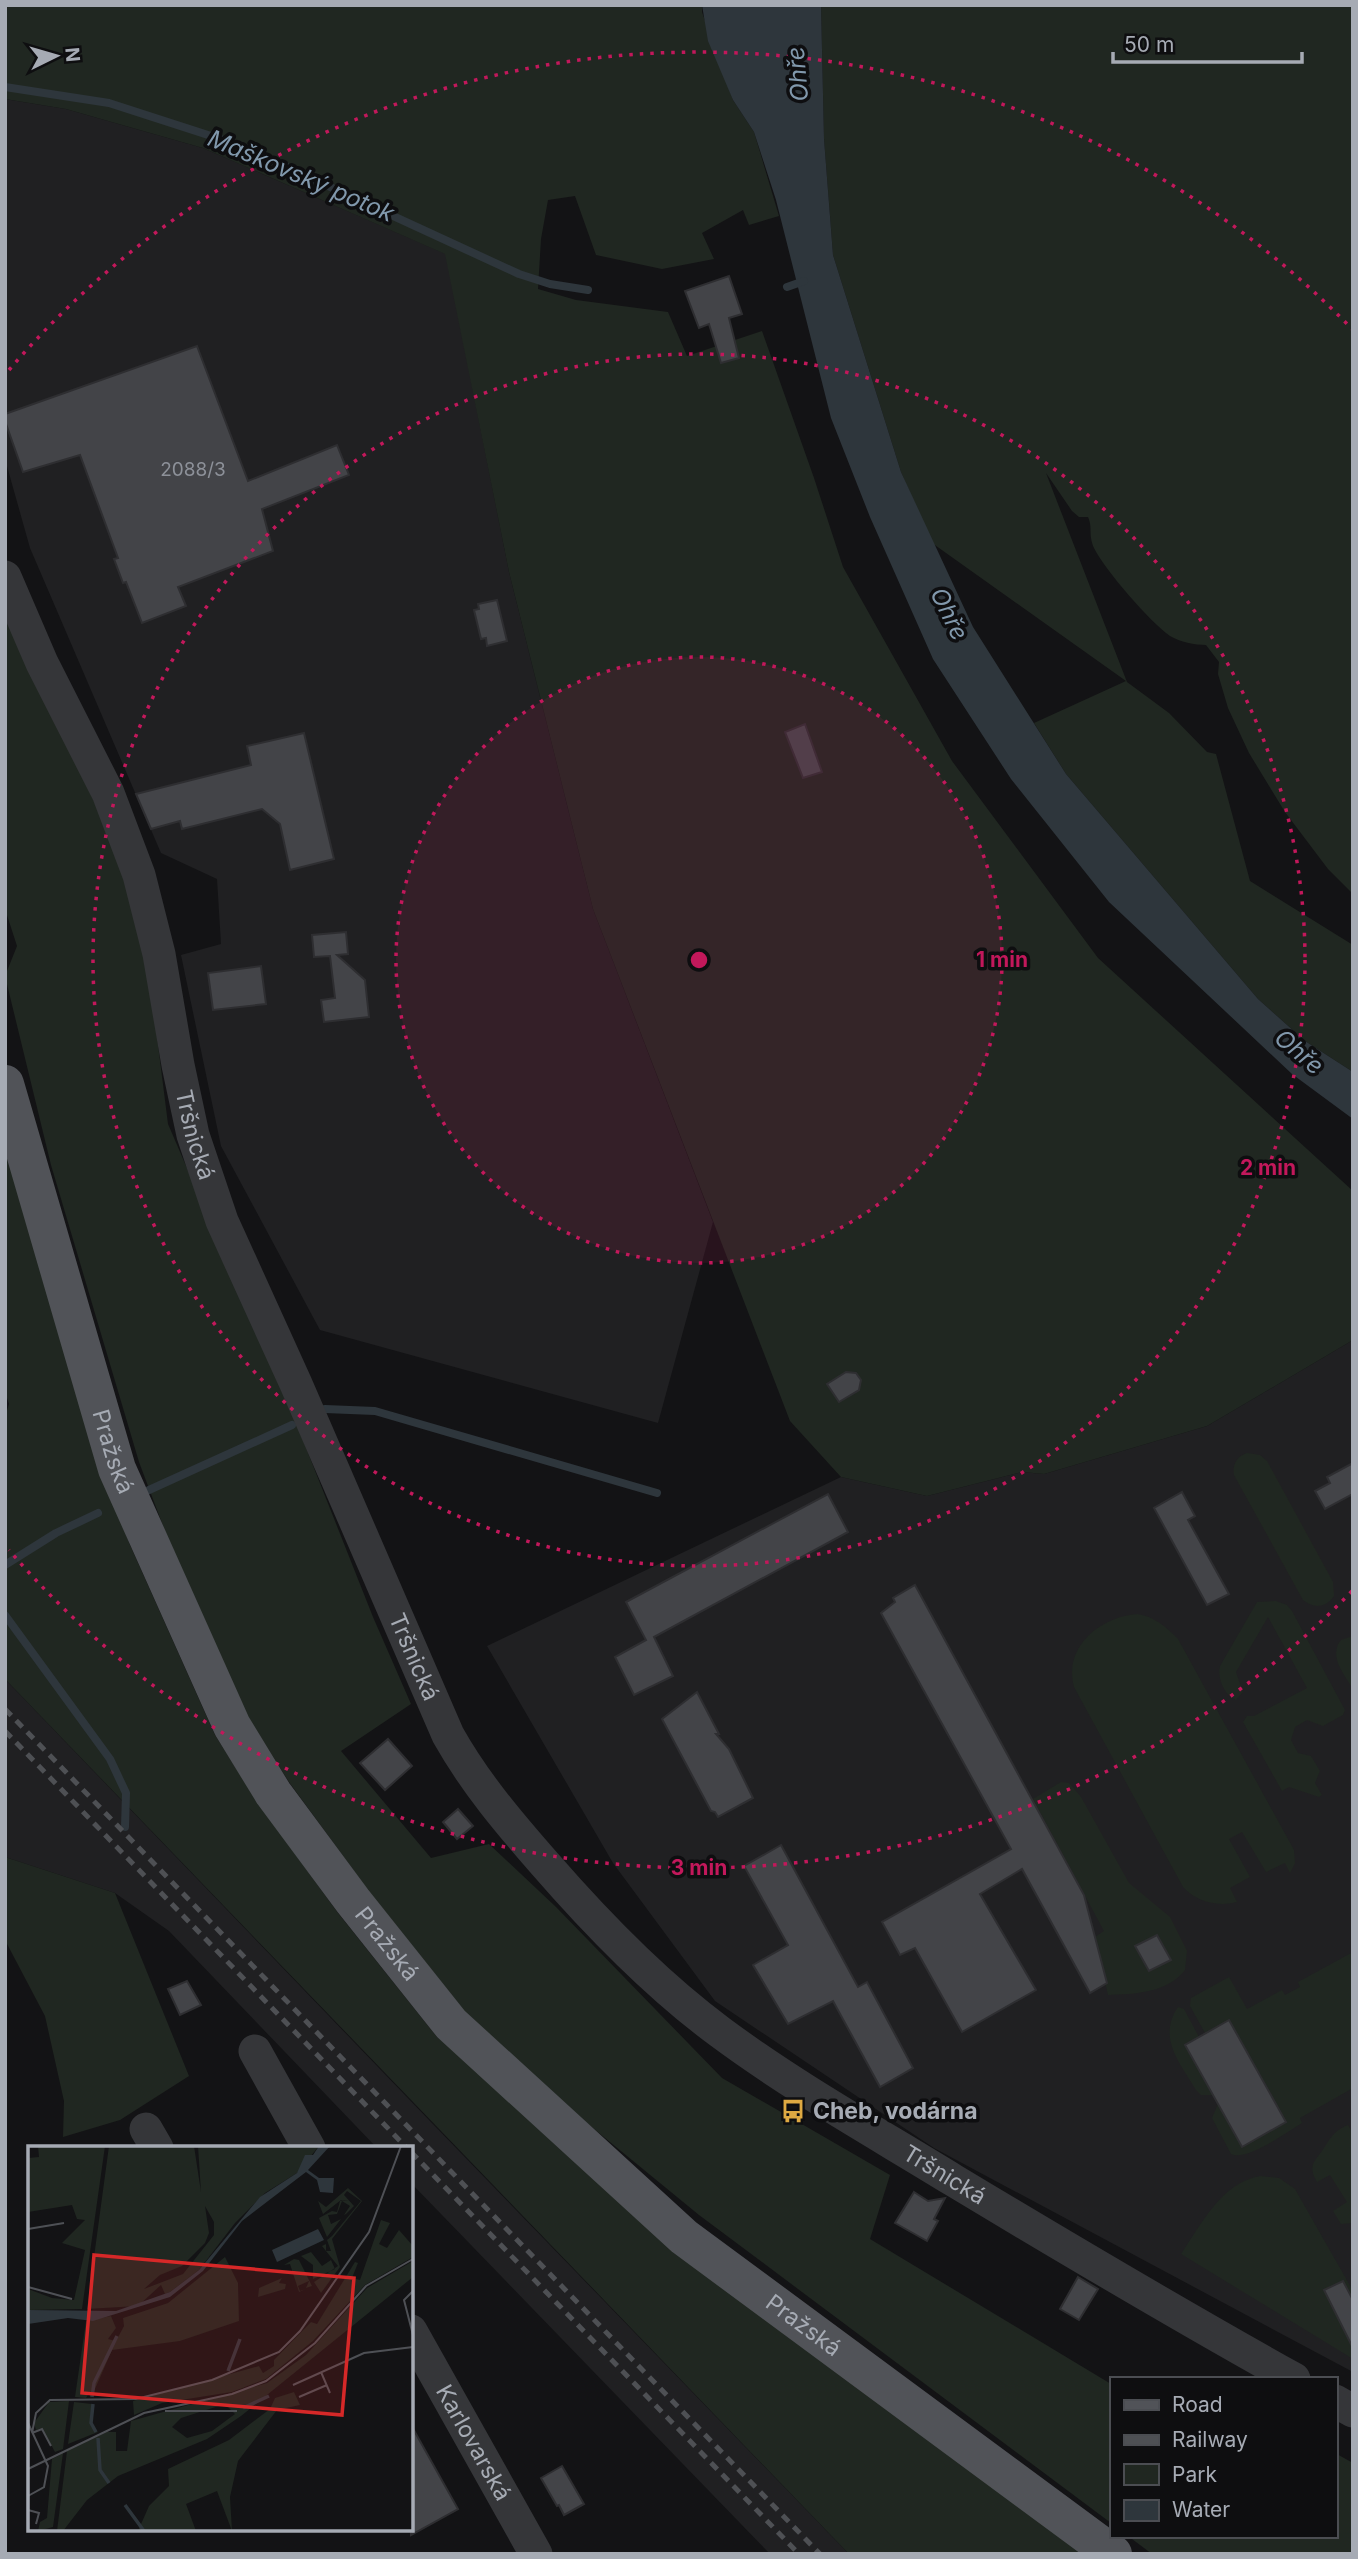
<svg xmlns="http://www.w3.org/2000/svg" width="1358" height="2559" viewBox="0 0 1358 2559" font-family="Inter,sans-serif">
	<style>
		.built { fill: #202022 }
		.green { fill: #202721 }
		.water { fill: #2e363c }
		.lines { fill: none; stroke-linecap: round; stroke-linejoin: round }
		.stream { stroke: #2e363c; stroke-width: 8 }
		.building { fill: #434448; stroke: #2e2e31; stroke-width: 2 }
		.minor { stroke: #353639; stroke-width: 33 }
		.major { stroke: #515358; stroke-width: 38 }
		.rail { stroke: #4e5054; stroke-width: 5; stroke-dasharray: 9 7; stroke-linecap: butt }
		.ring { fill: none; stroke: #c2185b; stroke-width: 3.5; stroke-dasharray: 3.5 7 }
		.labels { text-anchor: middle; stroke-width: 7; stroke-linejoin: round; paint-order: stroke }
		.number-label { font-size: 19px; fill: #8d9199 }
		.street-label { font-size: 23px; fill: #a6abb4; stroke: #0e0e10 }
		.poi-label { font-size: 23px; font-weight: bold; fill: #a6abb4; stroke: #0e0e10; text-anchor: start }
		.water-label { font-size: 24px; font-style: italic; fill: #8198ac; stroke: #0e0e10 }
		.inset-river { fill: none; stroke: #2e363c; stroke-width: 3.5 }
		.inset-road { fill: none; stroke: #4e5055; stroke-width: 2 }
		.view { fill: #d62828; fill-opacity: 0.15; stroke: #d62828; stroke-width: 3.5 }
		.inset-edge { fill: none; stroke: #a6abb4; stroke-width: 3.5 }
		.centre { fill: #c2185b; stroke: #0e0e10; stroke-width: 3.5 }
		.ring-label { font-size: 21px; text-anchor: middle; font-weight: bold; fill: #c2185b; stroke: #0e0e10; stroke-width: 7; stroke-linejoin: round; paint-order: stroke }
	</style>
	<rect width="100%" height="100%" fill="#131315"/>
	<!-- built -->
	<g class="built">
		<path d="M 5,99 L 66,109 L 203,148 L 446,254 L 509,572 L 593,909 L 713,1222 L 658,1423 L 320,1330 L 221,1146 L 181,955 L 221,944 L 217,879 L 161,853 L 30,548 L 5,459 Z"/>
		<path d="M 1353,1340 L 1353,2372 L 934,2148 L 715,2001 L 613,1863 L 487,1646 L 841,1477 L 927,1496 L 1022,1472 L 1044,1474 L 1207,1426 Z"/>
		<path d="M 5,1679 L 428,2119 L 849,2554 L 770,2554 L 411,2183 L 411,2148 L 377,2148 L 169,1931 L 115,1893 L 5,1857 Z"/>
	</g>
	<!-- green -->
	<g class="green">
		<path d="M 5,5 L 702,5 L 702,12 L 733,100 L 754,132 L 779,216 L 749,225 L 743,210 L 702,233 L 714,259 L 662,269 L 596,255 L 575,196 L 548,200 L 541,239 L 538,289 L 576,300 L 668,312 L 687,356 L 762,331 L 814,478 L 843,567 L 952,761 L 1098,958 L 1353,1191 L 1353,1340 L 1207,1426 L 1044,1474 L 1022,1472 L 927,1496 L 841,1477 L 790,1421 L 593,909 L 509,572 L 445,254 L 203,148 L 66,109 L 5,99 Z"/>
		<path d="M 821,5 L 1353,5 L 1353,894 L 1328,869 L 1285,812 L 1249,753 L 1228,708 L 1218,674 L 1219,662 L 1206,645 C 1195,645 1180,642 1170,636 C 1151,623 1104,569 1094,548 C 1088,534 1093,528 1088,517 L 1079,517 L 1072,511 L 1046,473 L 1127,682 L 1169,713 L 1207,752 L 1216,754 L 1250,881 L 1353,945 L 1353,1072 L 1305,1041 L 1258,999 L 1066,774 L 1034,723 L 1126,681 L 932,543 L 901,472 L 833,255 L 824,139 Z"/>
		<path d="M 5,602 L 114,846 L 146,950 L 168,1124 L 289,1405 L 373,1617 L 411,1704 L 341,1751 L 431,1858 L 489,1844 L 556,1907 L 722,2078 L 890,2175 L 870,2239 L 1111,2384 L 1111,2523 L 699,2215 L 588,2124 L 464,2011 L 368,1890 L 289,1782 L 248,1717 L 165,1531 L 139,1462 L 51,1165 L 5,976 L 17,946 L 5,909 Z"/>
		<path d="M 5,1143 L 103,1474 L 130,1545 L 215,1735 L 258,1803 L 338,1913 L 437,2037 L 1088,2554 L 849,2554 L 5,1679 L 5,1417 L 9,1404 L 5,1392 Z"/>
		<path d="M 1247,1453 L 1260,1455 L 1267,1461 L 1333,1582 L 1334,1596 C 1326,1608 1314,1609 1303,1600 L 1234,1475 C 1232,1465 1237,1456 1247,1453 Z"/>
		<path d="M 1276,1601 L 1287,1605 L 1292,1611 L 1345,1710 L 1343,1715 L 1323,1726 L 1307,1720 L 1295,1727 L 1291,1740 L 1298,1753 L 1311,1756 L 1320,1771 L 1315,1783 L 1322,1795 L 1319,1797 L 1289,1787 L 1282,1791 L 1243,1722 L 1247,1716 L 1254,1716 L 1307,1688 L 1268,1617 L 1236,1672 L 1243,1692 L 1236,1700 C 1224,1695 1217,1678 1220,1666 L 1257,1602 Z"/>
		<path d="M 1137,1614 C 1154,1616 1166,1627 1178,1639 L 1294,1850 L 1295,1863 L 1290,1873 L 1285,1863 L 1266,1872 L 1242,1832 L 1229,1839 L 1250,1877 L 1230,1888 L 1237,1902 C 1217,1907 1197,1902 1183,1887 L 1074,1687 C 1063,1647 1100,1617 1137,1614 Z"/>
		<path d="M 1353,1636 L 1353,1689 C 1344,1674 1328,1656 1341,1640 Z"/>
		<path d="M 1061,1782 L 1069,1783 L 1081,1797 L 1129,1883 L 1170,1917 L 1187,1951 L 1185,1970 C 1167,1993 1135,1994 1108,1995 L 1095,1937 L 1104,1931 L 1033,1799 Z"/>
		<path d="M 5,1857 L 115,1893 L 189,2076 L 120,2120 L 63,2137 L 64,2101 L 45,2016 L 5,1940 Z"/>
		<path d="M 1353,1952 L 1353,2088 L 1300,2118 L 1302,2123 C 1287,2132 1246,2162 1231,2154 L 1212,2118 L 1218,2104 L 1242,2147 L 1287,2122 L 1229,2020 L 1205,2033 L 1190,2006 L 1191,1998 L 1229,1977 L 1247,2009 L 1282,1990 L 1285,1995 L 1300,1987 L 1298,1982 Z"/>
		<path d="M 1178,2007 L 1184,2009 L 1199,2037 L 1185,2045 L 1213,2095 L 1201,2095 L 1196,2090 C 1180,2063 1157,2038 1178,2007 Z"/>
		<path d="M 1348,2125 L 1353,2134 L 1353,2223 L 1341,2224 L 1333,2211 L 1347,2202 L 1330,2175 L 1317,2182 C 1307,2164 1315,2162 1324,2148 C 1331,2137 1335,2130 1348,2125 Z"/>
		<path d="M 1260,2176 L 1279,2178 L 1295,2189 L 1353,2291 L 1353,2359 L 1181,2254 C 1201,2225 1221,2183 1260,2176 Z"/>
		<path d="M 1335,2453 L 1353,2463 L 1352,2554 L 1152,2554 L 1128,2536 L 1335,2536 Z"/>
	</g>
	<!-- water -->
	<path class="water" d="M 702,5 L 821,5 L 824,139 L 833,255 L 901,472 L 973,627 L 1066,774 L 1258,999 L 1305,1041 L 1353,1072 L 1353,1119 L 1292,1074 L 1109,902 L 1011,779 L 933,659 L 870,517 L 831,418 L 776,200 L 754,132 L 733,100 L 708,41 Z"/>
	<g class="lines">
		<!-- stream -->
		<g class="stream">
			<path d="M 5,87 L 109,103 L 239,145 L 519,274 L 550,284 L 588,290"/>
			<path d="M 787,287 L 804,281"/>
			<path d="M 325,1409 L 375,1411 L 657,1493"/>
			<path d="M 149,1490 L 292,1425"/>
			<path d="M 5,1565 L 56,1533 L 98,1513"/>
			<path d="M 5,1615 L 110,1759 L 126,1793 L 125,1827"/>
		</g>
	</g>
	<!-- building -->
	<g class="building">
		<path d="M 729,276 L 742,314 L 729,318 L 739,358 L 721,363 L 709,324 L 699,328 L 685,291 Z"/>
		<path d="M 197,346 L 248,481 L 337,445 L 349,475 L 262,509 L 273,551 L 178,587 L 186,606 L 142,623 L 126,582 L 123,583 L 114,559 L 118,558 L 80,455 L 23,472 L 5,421 L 5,414 Z"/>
		<path d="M 497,600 L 507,641 L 487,646 L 486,638 L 481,639 L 474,610 L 479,609 L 478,604 Z"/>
		<path d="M 805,724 L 822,772 L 803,778 L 785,732 Z"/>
		<path d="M 304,733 L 334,859 L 290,870 L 280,824 L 262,809 L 182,829 L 180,821 L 151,829 L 136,794 L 251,765 L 247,746 Z"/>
		<path d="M 346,932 L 348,954 L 337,955 L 365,980 L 369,1017 L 324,1022 L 321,1000 L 335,998 L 330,956 L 314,957 L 312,935 Z"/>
		<path d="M 261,966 L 266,1004 L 213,1010 L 208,973 Z"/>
		<path d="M 846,1372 L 856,1373 L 861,1380 L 859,1390 L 839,1402 L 827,1384 Z"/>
		<path d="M 1353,1463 L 1353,1494 L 1325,1509 L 1315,1491 L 1330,1483 L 1327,1477 Z"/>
		<path d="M 1182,1492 L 1195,1516 L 1188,1520 L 1229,1594 L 1207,1605 L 1154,1508 Z"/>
		<path d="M 828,1494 L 848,1532 L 654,1637 L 673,1676 L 634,1695 L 615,1657 L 646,1640 L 626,1602 Z"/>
		<path d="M 915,1585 L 1084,1895 L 1107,1983 L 1090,1993 L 1022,1869 L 980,1894 L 1036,1990 L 962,2032 L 915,1948 L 900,1955 L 882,1922 L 1011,1849 L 881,1613 L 895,1602 L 893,1598 Z"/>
		<path d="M 697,1692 L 719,1734 L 716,1734 L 729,1749 L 753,1798 L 718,1817 L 715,1812 L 711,1811 L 662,1719 Z"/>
		<path d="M 388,1739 L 412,1766 L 385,1790 L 360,1763 Z"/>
		<path d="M 458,1809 L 473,1826 L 457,1839 L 443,1822 Z"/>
		<path d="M 781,1845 L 858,1987 L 867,1982 L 913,2068 L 880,2087 L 833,2001 L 788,2024 L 753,1965 L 788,1945 L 744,1866 Z"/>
		<path d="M 1157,1935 L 1171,1960 L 1149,1971 L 1135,1946 Z"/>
		<path d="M 187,1981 L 201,2005 L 180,2015 L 168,1989 Z"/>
		<path d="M 1229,2020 L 1286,2122 L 1242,2147 L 1185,2045 Z"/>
		<path d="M 914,2192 L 928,2201 L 945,2198 L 934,2219 L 938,2221 L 927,2241 L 895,2223 Z"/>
		<path d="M 1078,2277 L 1098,2289 L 1079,2320 L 1060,2309 Z"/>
		<path d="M 1343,2281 L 1353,2300 L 1353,2348 L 1324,2290 Z"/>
		<path d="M 411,2425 L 458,2509 L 411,2535 Z"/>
		<path d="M 562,2466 L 584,2504 L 564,2515 L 559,2505 L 557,2506 L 541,2478 Z"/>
	</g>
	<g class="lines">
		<!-- minor -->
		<g class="minor">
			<path id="s1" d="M 5,577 L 42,663 L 108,793 L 139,875 L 159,954 L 178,1065 L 193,1135 L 222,1221 L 296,1384 L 448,1735 C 475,1783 509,1823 545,1864 C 598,1925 655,1984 720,2032 C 794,2087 875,2132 953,2180 C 1066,2248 1179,2315 1294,2379"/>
			<path d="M 255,2051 L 309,2148"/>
			<path d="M 146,2129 L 157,2148"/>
			<path id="s2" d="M 411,2331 L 536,2554"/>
			<path d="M 1335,2401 L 1353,2411"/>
		</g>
		<!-- major -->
		<path class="major" id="s3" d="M 5,1084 L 117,1469 L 232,1726 L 273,1793 L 353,1901 L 451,2024 L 684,2237 L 1113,2554"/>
		<!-- rail -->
		<g class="rail">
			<path d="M 5,1709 L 820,2554"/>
			<path d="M 5,1731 L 407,2148"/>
			<path d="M 411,2152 L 799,2554"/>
		</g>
	</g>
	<!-- distance rings -->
	<circle cx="699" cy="960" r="303" fill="#c2185b" fill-opacity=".12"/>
	<g class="ring">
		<circle cx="699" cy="960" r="303"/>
		<circle cx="699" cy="960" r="606"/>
		<path d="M1352 1591A908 908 0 0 1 9 1550M9 370A908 908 0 0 1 1352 329"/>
	</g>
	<!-- icons -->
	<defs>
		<g id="bus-bare" transform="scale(1.89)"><path d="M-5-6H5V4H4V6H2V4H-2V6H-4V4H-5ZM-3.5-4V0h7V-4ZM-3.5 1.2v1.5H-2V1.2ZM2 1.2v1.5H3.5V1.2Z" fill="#dea942" stroke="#0e0e10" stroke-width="2.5" paint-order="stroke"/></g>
	</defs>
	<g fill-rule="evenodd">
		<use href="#bus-bare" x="793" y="2111"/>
	</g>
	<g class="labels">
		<!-- number labels -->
		<g class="number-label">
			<text x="193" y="476">2088/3</text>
		</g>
		<!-- street labels -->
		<g class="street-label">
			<text dy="8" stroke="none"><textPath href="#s1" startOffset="593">Tršnická</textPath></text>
			<text dy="8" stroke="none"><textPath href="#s3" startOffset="383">Pražská</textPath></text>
			<text dy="8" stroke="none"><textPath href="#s1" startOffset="1160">Tršnická</textPath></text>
			<text dy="8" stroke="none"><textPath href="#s3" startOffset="950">Pražská</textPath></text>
			<text dy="8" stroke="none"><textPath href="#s1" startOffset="1916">Tršnická</textPath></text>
			<text dy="8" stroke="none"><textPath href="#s3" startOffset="1517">Pražská</textPath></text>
			<text dy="8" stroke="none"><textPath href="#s2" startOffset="128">Karlovarská</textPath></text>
		</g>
		<!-- poi labels -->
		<g class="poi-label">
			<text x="813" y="2119">Cheb, vodárna</text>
		</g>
		<!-- water labels -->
		<g class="water-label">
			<text transform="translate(798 74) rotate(-95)" y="8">Ohře</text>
			<text transform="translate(301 176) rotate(23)" y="8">Maškovský potok</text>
			<text transform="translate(949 614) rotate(64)" y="8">Ohře</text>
			<text transform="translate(1299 1052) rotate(40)" y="8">Ohře</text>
		</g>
	</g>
	<!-- overview -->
	<g transform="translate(28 2146)">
		<rect width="385" height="385" fill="#131315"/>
		<path d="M 10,0 L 77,0 L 54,163 L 0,164 L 0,143 L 24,152 L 46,154 L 57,104 L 34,97 L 57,74 L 49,73 L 44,59 L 0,66 L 0,12 L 11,11 ZM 81,0 L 166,0 L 173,46 L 170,0 L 291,0 L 269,27 L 237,47 L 207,77 L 171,124 L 142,146 L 137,148 L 133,139 L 110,160 L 59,163 ZM 177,60 L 186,76 L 186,89 L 155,128 L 116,143 L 132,129 L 154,120 L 177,97 L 181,87 ZM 320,42 L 334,55 L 304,93 L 312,121 L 293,147 L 286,136 L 310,120 L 294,100 L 298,98 L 298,105 L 303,105 L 299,94 L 304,90 L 333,55 L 319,45 L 316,49 L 326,60 L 318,68 L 316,69 L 322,60 L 314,55 L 309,68 L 300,69 L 303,78 L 313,73 L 299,91 L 291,72 L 304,65 L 309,66 L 312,55 L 316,54 L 321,55 L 313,54 L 295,68 L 290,55 L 298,61 ZM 353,74 L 362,77 L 351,98 L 359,102 L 371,84 L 385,100 L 385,111 L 337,139 L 285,195 L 238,233 L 204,246 L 134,257 L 106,269 L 105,255 L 231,220 L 235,227 L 246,220 L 246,214 L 283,176 L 289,178 L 327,116 L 330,117 L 324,132 L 332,134 ZM 283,106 L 294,120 L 303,114 L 307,123 L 285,133 L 285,119 L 273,110 ZM 197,111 L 210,137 L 211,175 L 152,195 L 84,204 L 63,252 L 61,247 L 58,252 L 47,251 L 58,175 L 83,170 L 88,182 L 80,193 L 88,195 L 96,180 L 95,172 L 140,157 ZM 266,113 L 271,114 L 284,140 L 278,142 L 281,135 L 270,140 L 272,145 L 278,143 L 271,146 L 262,118 L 256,119 ZM 385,115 L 385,131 L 213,270 L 179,293 L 90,330 L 59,354 L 35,385 L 29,385 L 39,305 L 79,286 L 88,286 L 88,305 L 99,305 L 103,275 L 239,237 L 278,209 L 339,142 ZM 197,258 L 207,268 L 184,285 L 159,292 L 144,281 L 153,272 ZM 254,132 L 251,137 L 258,138 L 257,143 L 230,151 L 231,142 ZM 266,246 L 272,259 L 249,264 L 210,315 L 202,351 L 204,385 L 189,345 L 158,358 L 168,385 L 110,385 L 121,360 L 141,340 L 140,323 L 201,294 L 242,263 L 247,252 ZM 41,255 L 35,303 L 27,306 L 14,282 L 8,284 L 6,277 L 21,256 ZM 46,256 L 64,258 L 63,280 L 70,286 L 40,298 ZM 35,307 L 25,381 L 10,385 L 12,376 L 19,372 L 24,313 Z" fill="#202721" fill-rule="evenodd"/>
		<path d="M 291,0 L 302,0 L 280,24 L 291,32 L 306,32 L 305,47 L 292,46 L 289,34 L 278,26 L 214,75 L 175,125 L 142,151 L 65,175 L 40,172 L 0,178 L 0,164 L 88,165 L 142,146 L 171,124 L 232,51 L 269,27 L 277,9 L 285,9 ZM 290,83 L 296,94 L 249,116 L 244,104 Z" fill="#2e363c"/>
		<path class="inset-river" d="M 200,225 L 212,193M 64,251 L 66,237 L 89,190M 65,258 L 63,277 L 68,286M 215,262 L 241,250M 70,292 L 72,324 L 81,337M 97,359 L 116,385"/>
		<path class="inset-road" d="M 0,83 L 36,77M 0,141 L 44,153M 385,145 L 376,154 L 385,189M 293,226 L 302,247M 265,239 L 336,207 L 385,201M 271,251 L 299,239M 137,265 L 209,265M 0,277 L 20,320 L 16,341 L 0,350M 4,287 L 8,267 L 22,254 L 108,253 L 184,234 L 251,206 L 272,185 L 341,86 L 373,0M 4,287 L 14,283 L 23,300M 0,323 L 116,267 L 204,248 L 238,235 L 287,197 L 338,140 L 385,113M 0,364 L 11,367 L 8,378"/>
		<path class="view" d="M 66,109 L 326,132 L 314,269 L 54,247 Z"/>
		<rect width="385" height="385" class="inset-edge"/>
	</g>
	<circle cx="699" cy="960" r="10" class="centre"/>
	<g class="ring-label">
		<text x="1002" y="967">1 min</text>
		<text x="1268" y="1175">2 min</text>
		<text x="699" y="1875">3 min</text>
	</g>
	<!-- border -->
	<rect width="1358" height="2559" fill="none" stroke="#a6abb4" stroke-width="14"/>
	<!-- legend -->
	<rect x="1110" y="2377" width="228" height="161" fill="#0e0e10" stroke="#4b4d52" stroke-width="2"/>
	<rect x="1124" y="2400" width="35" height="10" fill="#515358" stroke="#4b4d52" stroke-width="2"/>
	<text x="1172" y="2412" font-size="21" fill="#a6abb4">Road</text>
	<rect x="1124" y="2435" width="35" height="10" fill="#4e5054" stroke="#4b4d52" stroke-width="2"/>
	<text x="1172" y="2447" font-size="21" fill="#a6abb4">Railway</text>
	<rect x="1124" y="2464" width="35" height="21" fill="#202721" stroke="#4b4d52" stroke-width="2"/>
	<text x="1172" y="2482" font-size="21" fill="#a6abb4">Park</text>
	<rect x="1124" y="2500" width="35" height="21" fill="#2e363c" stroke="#4b4d52" stroke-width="2"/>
	<text x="1172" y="2517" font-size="21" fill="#a6abb4">Water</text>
	<!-- north arrow -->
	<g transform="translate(56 56) rotate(85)" stroke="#0e0e10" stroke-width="5" paint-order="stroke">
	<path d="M0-5L12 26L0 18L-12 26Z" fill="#a6abb4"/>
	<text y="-10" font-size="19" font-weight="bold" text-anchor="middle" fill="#a6abb4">N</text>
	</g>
	<!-- scale -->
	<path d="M1113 52v10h189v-10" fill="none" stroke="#a6abb4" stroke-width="3.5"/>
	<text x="1124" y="52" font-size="21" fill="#a6abb4" stroke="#0e0e10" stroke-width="5" paint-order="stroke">50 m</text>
</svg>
